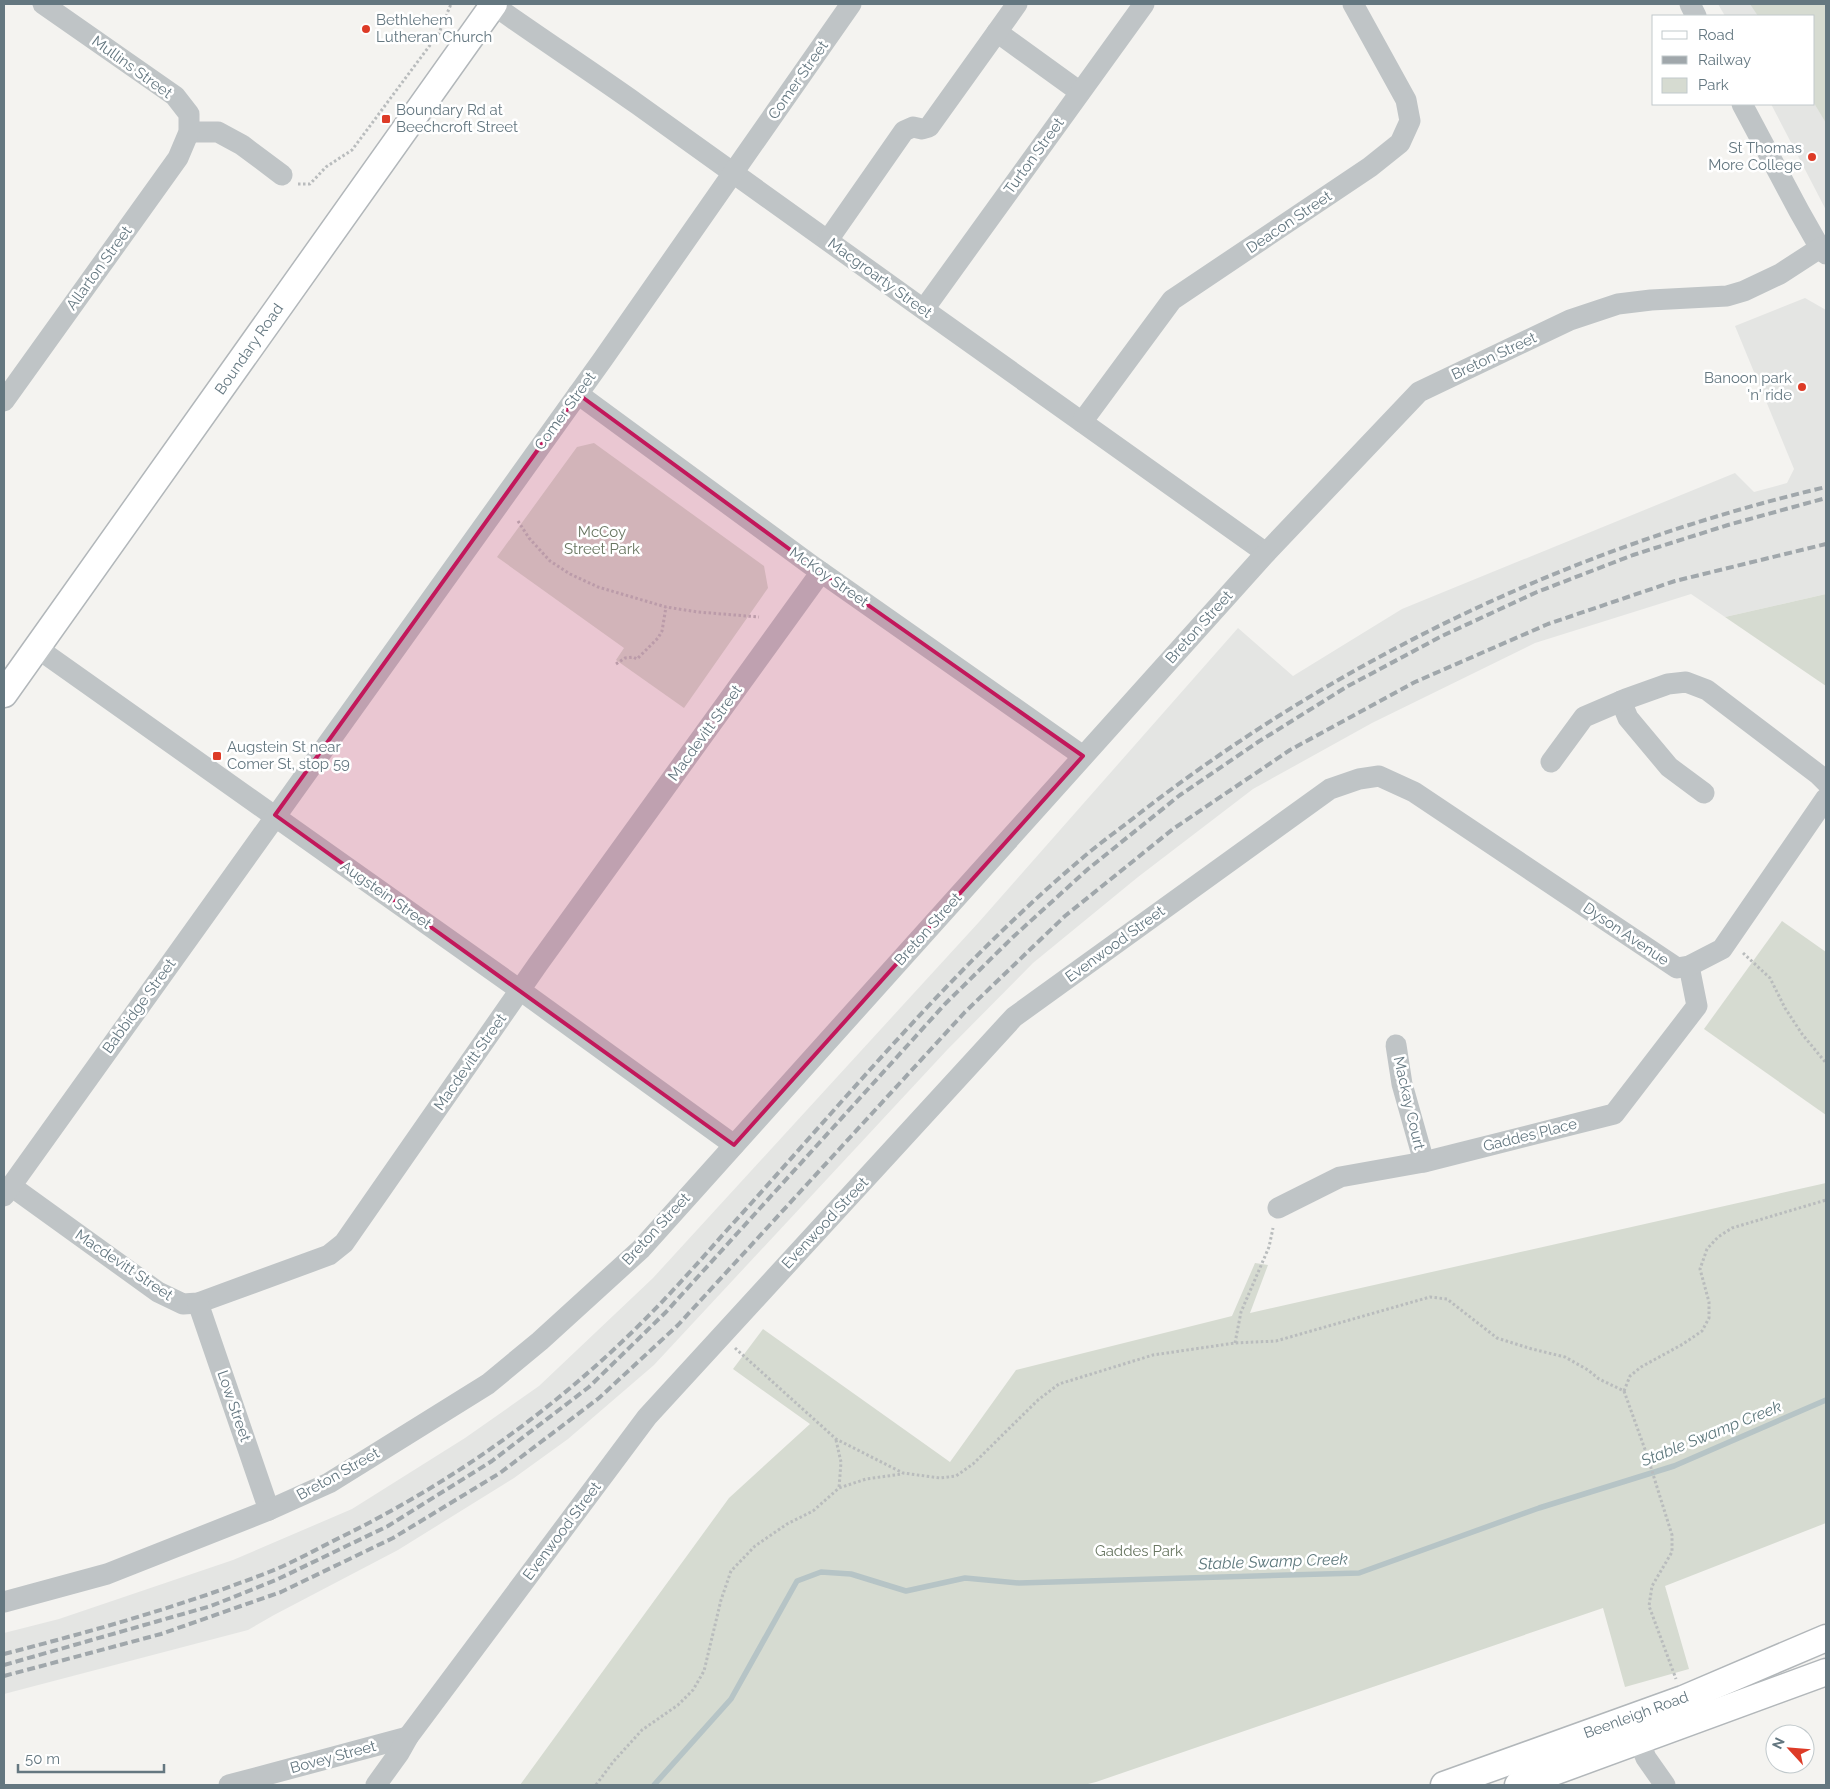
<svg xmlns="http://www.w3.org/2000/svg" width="1830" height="1789" viewBox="0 0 1830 1789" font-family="Raleway,sans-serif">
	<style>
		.built { fill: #e4e5e3 }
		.green { fill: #d6dbd1 }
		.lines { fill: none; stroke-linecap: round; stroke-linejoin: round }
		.stream { stroke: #b6c4c6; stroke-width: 5.5 }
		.major-casing { stroke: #b2b7ba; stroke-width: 29 }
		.path { stroke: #b9bcbd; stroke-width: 3; stroke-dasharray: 2.5 2.5; stroke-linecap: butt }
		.minor { stroke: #bfc4c6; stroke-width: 21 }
		.major { stroke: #fff; stroke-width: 26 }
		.rail { stroke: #a0a7ab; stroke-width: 4; stroke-dasharray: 8 4; stroke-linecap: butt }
		.marked { fill: #c2185b; fill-opacity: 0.2; stroke: #c2185b; stroke-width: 4; stroke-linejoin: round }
		.poi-dot { fill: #dd3b27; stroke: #fff; stroke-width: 2 }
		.labels { text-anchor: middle; stroke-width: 5; stroke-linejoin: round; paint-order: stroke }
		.poi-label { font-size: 15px; fill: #647780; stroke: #fff; text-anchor: start }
		.street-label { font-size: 15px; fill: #647780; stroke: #fff }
		.park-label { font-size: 15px; fill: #697762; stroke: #fff }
		.water-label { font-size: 16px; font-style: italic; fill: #5f797e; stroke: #fff }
	</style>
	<rect width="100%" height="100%" fill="#f4f3f0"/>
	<!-- built -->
	<g class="built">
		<path d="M 1718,4 L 1826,4 L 1826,210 L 1771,104 L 1814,104 L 1814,16 L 1725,16 Z"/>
		<path d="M 1805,298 L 1826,310 L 1826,594 L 1725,617 L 1691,594 L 1535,643 L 1372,723 L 1253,789 L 1138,877 L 1033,963 L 947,1050 L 654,1365 L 568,1439 L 514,1478 L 398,1550 L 274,1615 L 248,1630 L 4,1694 L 4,1633 L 59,1619 L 233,1560 L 352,1509 L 465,1438 L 539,1386 L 653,1278 L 979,922 L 1238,628 L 1293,676 L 1402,609 L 1735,473 L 1754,492 L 1787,483 L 1794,469 L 1735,326 Z"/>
	</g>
	<!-- green -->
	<g class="green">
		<path d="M 1750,4 L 1826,4 L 1826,123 L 1814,103 L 1814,16 L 1758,16 Z"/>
		<path d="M 594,443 L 764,566 L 768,588 L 684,708 L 616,660 L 624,648 L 497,557 L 577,447 Z"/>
		<path d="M 1826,594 L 1826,686 L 1725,617 Z"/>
		<path d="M 1782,921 L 1826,952 L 1826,1115 L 1704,1029 Z"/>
		<path d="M 1826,1183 L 1826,1523 L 1665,1586 L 1689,1669 L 1625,1687 L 1603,1608 L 1096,1782 L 1084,1785 L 520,1785 L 729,1498 L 810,1424 L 733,1369 L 763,1329 L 950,1462 L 1016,1370 L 1232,1316 L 1255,1263 L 1268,1265 L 1250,1313 Z"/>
	</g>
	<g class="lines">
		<!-- stream -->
		<path class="stream" d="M 654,1785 L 731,1699 L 797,1581 L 821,1572 L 851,1574 L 906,1591 L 965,1578 L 1019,1583 L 1359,1573 L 1539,1508 L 1674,1466 L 1826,1400"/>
		<!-- major casing -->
		<g class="major-casing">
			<g id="major">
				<path d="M 4,694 L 494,4"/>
				<path d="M 1444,1785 L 1683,1699 L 1826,1638"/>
				<path d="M 1518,1785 L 1826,1672"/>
			</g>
		</g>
		<!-- path -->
		<g class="path">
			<path d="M 298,184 L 310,184 L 326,167 L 352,150 L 439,33 L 451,4"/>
			<path d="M 518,521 L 529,538 L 550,561 L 570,574 L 598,587 L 666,607 L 698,612 L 759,617"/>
			<path d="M 616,664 L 625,658 L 633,657 L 637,659 L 658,638 L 662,631 L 666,607"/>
			<path d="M 1743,953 L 1770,978 L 1785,1008 L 1802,1034 L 1826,1063"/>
			<path d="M 1235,1343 L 1241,1312 L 1269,1247 L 1273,1228"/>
			<path d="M 735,1348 L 836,1439 L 903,1473 L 940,1478 L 956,1476 L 973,1464 L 1038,1400 L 1059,1384 L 1153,1355 L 1235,1343 L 1276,1341 L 1430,1297 L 1447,1299 L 1497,1338 L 1532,1349 L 1565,1357 L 1588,1370 L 1599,1379 L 1624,1391 L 1647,1455 L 1672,1535 L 1672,1552 L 1652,1586 L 1649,1606 L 1676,1679"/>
			<path d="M 1624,1391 L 1630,1376 L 1641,1367 L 1683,1344 L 1702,1331 L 1709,1318 L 1709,1302 L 1700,1269 L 1707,1249 L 1718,1237 L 1732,1228 L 1826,1200"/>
			<path d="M 836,1440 L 841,1462 L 839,1488"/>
			<path d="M 596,1785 L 613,1762 L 642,1730 L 678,1705 L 693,1690 L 704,1671 L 721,1600 L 731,1571 L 755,1546 L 787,1524 L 813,1511 L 839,1488 L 866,1479 L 902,1474"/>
		</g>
		<!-- minor -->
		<g class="minor">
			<path d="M 492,4 C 540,38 589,70 637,104 C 846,255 1056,403 1266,553"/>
			<path d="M 1690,4 L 1696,16"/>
			<path d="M 997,32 L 1080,92"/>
			<path d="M 1742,104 L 1799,211 L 1820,248 L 1826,254"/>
			<path d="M 189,132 L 218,132 L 242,145 L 282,175"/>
			<path d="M 828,240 L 904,131 L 913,127 L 922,129 L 929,127 L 1017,4"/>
			<path d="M 924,309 L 1144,4"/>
			<path d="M 578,394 L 811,565 L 1083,756"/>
			<path d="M 4,401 L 178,158 L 189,132 L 189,114 L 175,96 L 43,4"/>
			<path d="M 1082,422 L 1172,300 L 1370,167 L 1400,143 L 1410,121 L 1406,100 L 1353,4"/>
			<path d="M 37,648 L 520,990 L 734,1145"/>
			<path d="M 1621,701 L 1628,718 L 1669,767 L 1704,793"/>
			<path d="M 1551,762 L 1584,717 L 1626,699 L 1668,684 L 1686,682 L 1707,690 L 1819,775 L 1826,782"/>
			<path d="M 1396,1045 L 1402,1084 L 1424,1162"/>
			<path d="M 11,1186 L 158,1292 L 183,1304 L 198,1303 L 329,1255 L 344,1243 L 538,964 L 821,572"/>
			<path d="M 4,1196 L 603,359 L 851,4"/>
			<path d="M 1278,1208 L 1340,1177 L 1424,1162 L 1614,1114 L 1697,1006 L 1689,966"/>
			<path d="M 198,1303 L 269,1510"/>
			<path d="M 4,1602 L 107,1574 L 269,1510 L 329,1483 L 488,1384 L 540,1341 L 641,1249 L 1266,553 L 1419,392 L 1570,320 L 1618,304 L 1651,300 L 1727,296 L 1744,291 L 1780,274 L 1820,248"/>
			<path d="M 1639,1741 L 1646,1758 L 1665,1785"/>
			<path d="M 229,1785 L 408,1737"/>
			<path d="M 376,1785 L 399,1753 L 408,1737 L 647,1417 L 1014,1017 L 1330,789 L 1359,779 L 1379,776 L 1414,792 L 1677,968 L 1689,966 L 1722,949 L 1826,798"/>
		</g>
		<!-- major -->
		<use href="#major" class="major"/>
		<!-- rail -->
		<g class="rail">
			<path d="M 4,1654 C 93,1631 182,1606 269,1572 C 292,1563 315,1550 339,1538 C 458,1480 568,1400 660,1304 C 683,1280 705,1255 727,1230 C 841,1105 949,971 1079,861 C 1098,844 1120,829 1140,813 C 1343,656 1576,546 1826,487"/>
			<path d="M 4,1665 L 211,1606 L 276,1580 L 388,1526 L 492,1461 L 589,1387 L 666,1312 L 945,1004 L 1013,937 L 1088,869 L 1180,795 L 1258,742 L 1348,686 L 1442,636 L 1537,592 L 1633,555 L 1728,525 L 1826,498"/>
			<path d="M 4,1676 L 161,1634 L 281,1592 L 393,1538 L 500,1473 L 599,1398 L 678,1325 L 965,1012 L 1065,916 L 1173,829 L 1290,750 L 1415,682 L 1548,624 L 1675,581 L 1826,544"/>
		</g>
	</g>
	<!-- marked area -->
	<path class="marked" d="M 578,394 L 811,565 L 1083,756 L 734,1145 L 275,815 Z"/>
	<!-- markers -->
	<g class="poi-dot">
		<circle cx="366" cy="29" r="5"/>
		<rect x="381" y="114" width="10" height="10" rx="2.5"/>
		<circle cx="1812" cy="157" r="5"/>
		<circle cx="1802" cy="387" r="5"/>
		<rect x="212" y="751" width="10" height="10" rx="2.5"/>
	</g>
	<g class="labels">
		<!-- poi labels -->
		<g class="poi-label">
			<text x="376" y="25">Bethlehem<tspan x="376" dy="17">Lutheran Church</tspan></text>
			<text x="396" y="115">Boundary Rd at<tspan x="396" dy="17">Beechcroft Street</tspan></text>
			<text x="1802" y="153" text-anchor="end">St Thomas<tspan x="1802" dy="17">More College</tspan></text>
			<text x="1792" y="383" text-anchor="end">Banoon park<tspan x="1792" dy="17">'n' ride</tspan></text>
			<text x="227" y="752">Augstein St near<tspan x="227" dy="17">Comer St, stop 59</tspan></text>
		</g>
		<!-- street labels -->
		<g class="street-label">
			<text transform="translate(132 67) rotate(36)" y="5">Mullins Street</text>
			<text transform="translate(798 80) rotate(-55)" y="5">Comer Street</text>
			<text transform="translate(1034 156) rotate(-54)" y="5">Turton Street</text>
			<text transform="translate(1289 222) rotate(-34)" y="5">Deacon Street</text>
			<text transform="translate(99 268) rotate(-54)" y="5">Allarton Street</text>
			<text transform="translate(880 278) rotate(36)" y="5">Macgroarty Street</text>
			<text transform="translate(249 349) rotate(-55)" y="5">Boundary Road</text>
			<text transform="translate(1494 356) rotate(-25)" y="5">Breton Street</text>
			<text transform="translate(565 411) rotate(-54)" y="5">Comer Street</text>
			<text transform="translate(829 577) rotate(35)" y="5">McKoy Street</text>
			<text transform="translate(1199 627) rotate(-48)" y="5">Breton Street</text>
			<text transform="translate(705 733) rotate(-54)" y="5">Macdevitt Street</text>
			<text transform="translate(386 895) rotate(35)" y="5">Augstein Street</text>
			<text transform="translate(928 929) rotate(-48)" y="5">Breton Street</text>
			<text transform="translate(1626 934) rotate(34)" y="5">Dyson Avenue</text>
			<text transform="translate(1115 944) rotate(-36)" y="5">Evenwood Street</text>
			<text transform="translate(139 1006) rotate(-54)" y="5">Babbidge Street</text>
			<text transform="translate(470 1062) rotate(-55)" y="5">Macdevitt Street</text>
			<text transform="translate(1409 1103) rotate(77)" y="5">Mackay Court</text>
			<text transform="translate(1530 1135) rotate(-14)" y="5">Gaddes Place</text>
			<text transform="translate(825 1223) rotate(-47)" y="5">Evenwood Street</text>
			<text transform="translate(656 1229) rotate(-47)" y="5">Breton Street</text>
			<text transform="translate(124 1265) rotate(34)" y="5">Macdevitt Street</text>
			<text transform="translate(234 1406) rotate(71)" y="5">Low Street</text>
			<text transform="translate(338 1474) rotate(-29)" y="5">Breton Street</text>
			<text transform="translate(562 1531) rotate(-53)" y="5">Evenwood Street</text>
			<text transform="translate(1636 1715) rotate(-20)" y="5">Beenleigh Road</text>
			<text transform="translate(333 1757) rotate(-15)" y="5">Bovey Street</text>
		</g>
		<!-- park labels -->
		<g class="park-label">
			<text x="602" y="537">McCoy<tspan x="602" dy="17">Street Park</tspan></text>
			<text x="1139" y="1556">Gaddes Park</text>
		</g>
		<!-- water labels -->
		<g class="water-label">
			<text transform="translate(1711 1433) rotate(-22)" y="6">Stable Swamp Creek</text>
			<text transform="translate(1273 1561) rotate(-2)" y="6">Stable Swamp Creek</text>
		</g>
	</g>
	<!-- border -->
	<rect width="1830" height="1789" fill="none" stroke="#647780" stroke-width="10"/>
	<!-- legend -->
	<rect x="1652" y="15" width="162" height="90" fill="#ffffff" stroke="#c1c9cc"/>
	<rect x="1662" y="31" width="25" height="8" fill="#ffffff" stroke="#c1c9cc"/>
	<text x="1698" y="40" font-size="15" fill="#647780">Road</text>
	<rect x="1662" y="56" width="25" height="8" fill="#a0a7ab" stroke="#c1c9cc"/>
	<text x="1698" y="65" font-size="15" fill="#647780">Railway</text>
	<rect x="1662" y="78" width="25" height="15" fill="#d6dbd1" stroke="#c1c9cc"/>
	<text x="1698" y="90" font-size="15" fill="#647780">Park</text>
	<!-- north arrow -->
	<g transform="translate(1790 1749) rotate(296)"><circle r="24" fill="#ffffff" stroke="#c1c9cc"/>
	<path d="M0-4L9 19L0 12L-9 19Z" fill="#dd3b27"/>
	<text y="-8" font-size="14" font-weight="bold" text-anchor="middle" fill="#647780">N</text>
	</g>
	<!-- scale -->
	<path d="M18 1764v8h146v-8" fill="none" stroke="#647780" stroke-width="2.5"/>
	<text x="25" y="1764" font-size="15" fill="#647780" stroke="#ffffff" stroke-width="4" paint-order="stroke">50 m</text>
</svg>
